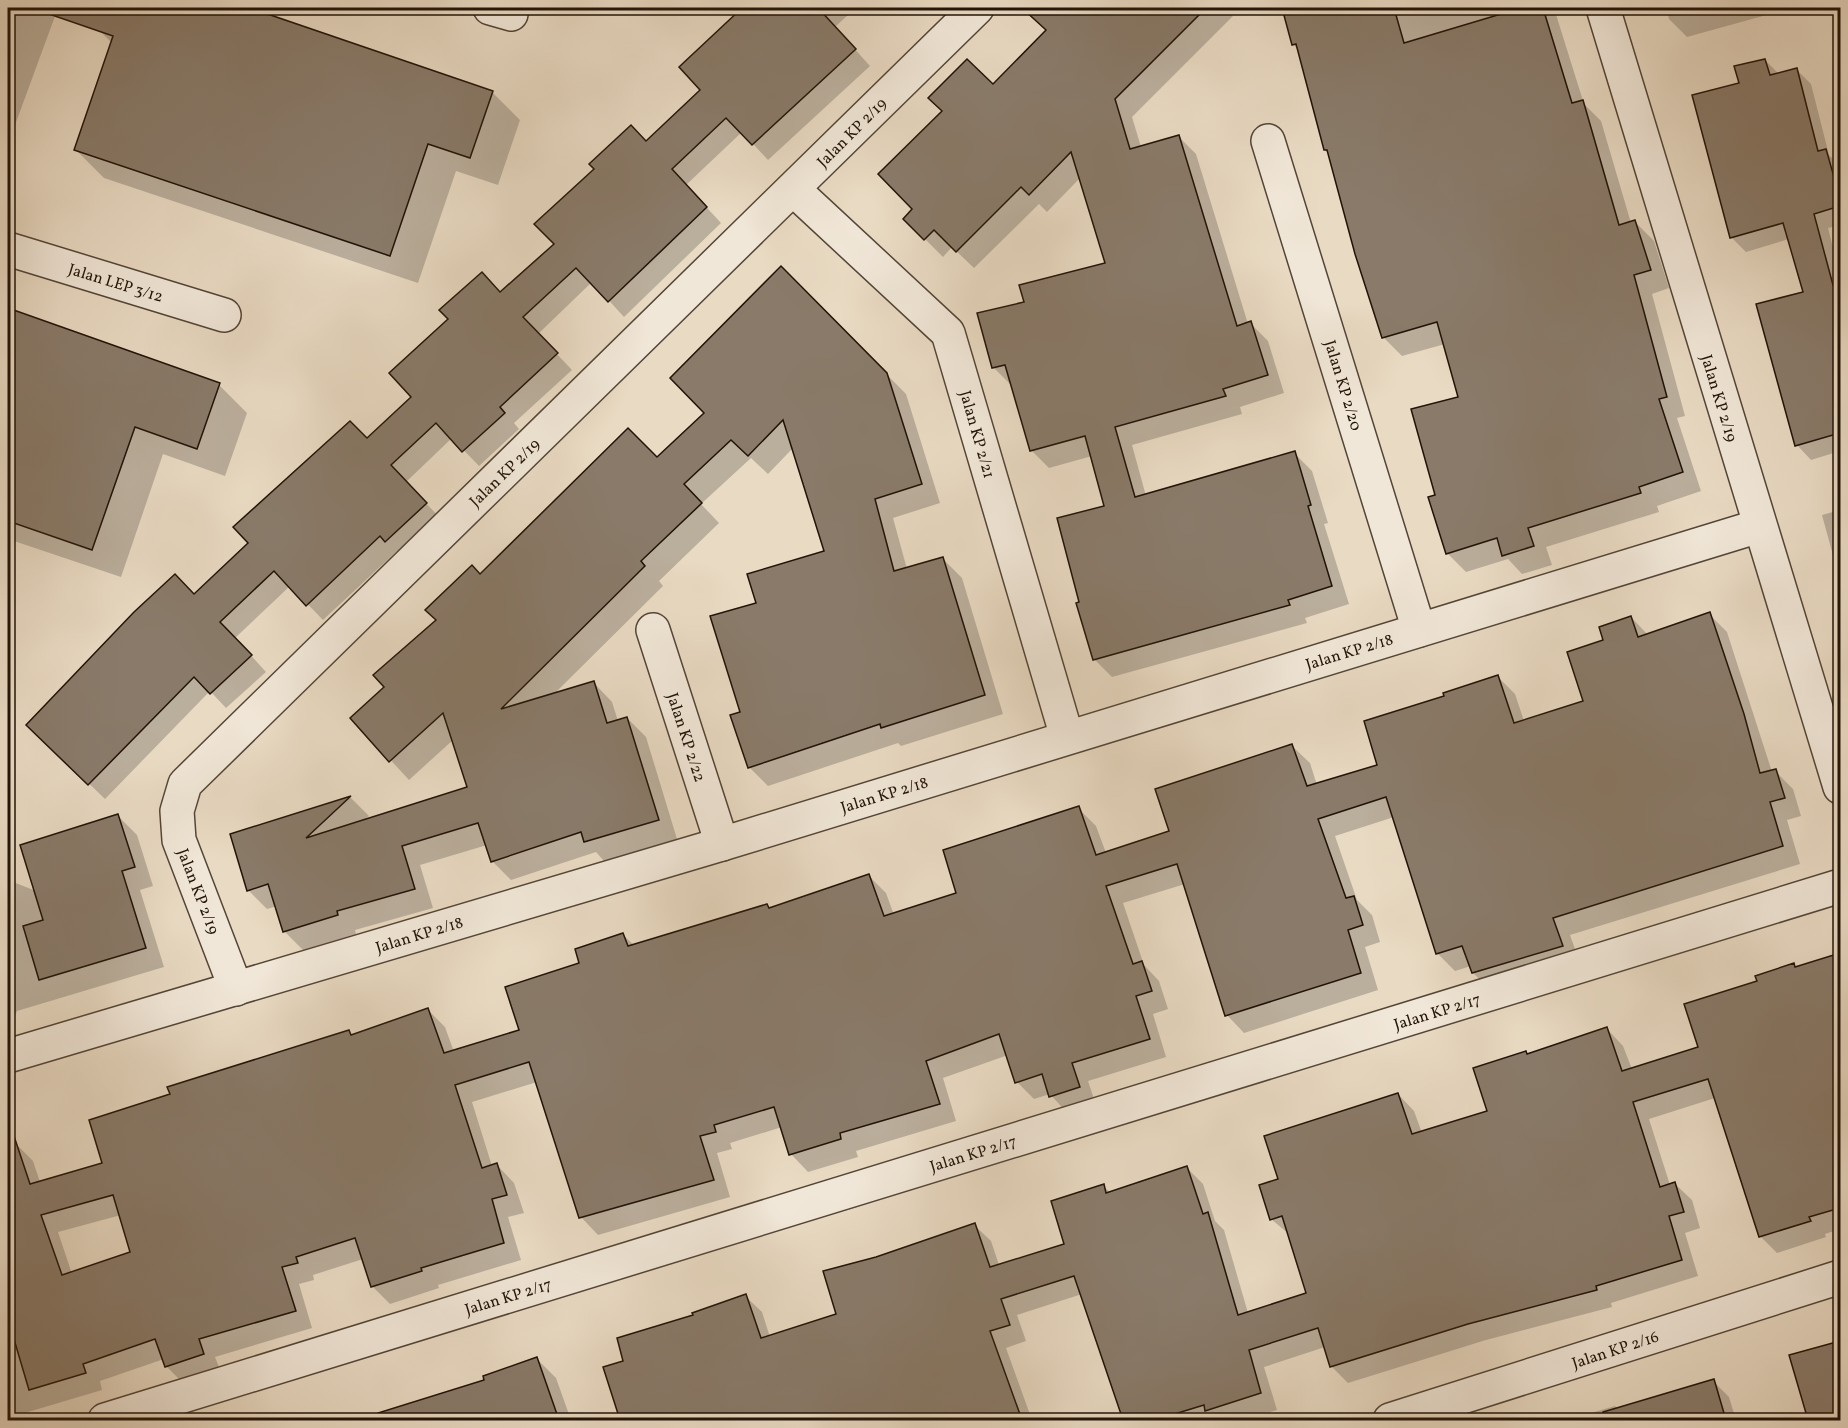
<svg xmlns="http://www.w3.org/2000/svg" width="1848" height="1428" viewBox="0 0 1848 1428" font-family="Vollkorn,serif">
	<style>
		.shadow { fill: #0003; fill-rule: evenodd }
		.building { fill: #897a69; stroke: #211308; stroke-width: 1.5; fill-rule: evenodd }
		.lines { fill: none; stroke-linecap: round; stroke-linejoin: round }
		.minor-casing { stroke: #534537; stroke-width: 36 }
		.minor { stroke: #f1e7d8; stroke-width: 33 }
		.labels { text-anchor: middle; stroke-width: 4.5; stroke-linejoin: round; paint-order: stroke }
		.street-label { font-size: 16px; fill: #211308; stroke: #f1e7d8 }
	</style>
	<rect width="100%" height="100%" fill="#e9dac3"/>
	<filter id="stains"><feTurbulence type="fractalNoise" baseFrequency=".00333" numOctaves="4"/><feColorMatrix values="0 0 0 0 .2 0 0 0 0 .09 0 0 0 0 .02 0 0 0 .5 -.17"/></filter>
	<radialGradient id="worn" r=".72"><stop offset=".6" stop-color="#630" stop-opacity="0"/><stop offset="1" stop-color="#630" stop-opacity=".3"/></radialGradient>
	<!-- shadow -->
	<g class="shadow">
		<path d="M 8,8 L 58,8 L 8,144 Z"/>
		<path d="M 107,8 L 245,8 L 492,92 L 520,120 L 498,185 L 456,171 L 418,283 L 104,178 L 76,150 L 112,43 L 99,30 Z"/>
		<path d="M 742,8 L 841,8 L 848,15 L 835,27 L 870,66 L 768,160 L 742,132 L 686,185 L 721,223 L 624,317 L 592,282 L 538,334 L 572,370 L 514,423 L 519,429 L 479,466 L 452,438 L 406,482 L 441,519 L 402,556 L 397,551 L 323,620 L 290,586 L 235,638 L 266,672 L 226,708 L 210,691 L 105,799 L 44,740 L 194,595 L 413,397 L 501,293 L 556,244 L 646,143 L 702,90 Z"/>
		<path d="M 1054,8 L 1225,8 L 1233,16 L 1132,117 L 1141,147 L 1178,136 L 1196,154 L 1248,324 L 1250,323 L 1268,341 L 1284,393 L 1240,407 L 1242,414 L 1132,445 L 1146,496 L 1294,453 L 1312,471 L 1328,523 L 1324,524 L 1349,604 L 1305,618 L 1307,623 L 1112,677 L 1094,659 L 1081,603 L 1106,507 L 1092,456 L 1049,468 L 1031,450 L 1011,385 L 993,367 L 1026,303 L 1107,264 L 1080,178 L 1047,212 L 1039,204 L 974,268 L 952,247 L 943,257 L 905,219 L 914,209 L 993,86 L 1048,30 L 1039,21 Z"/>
		<path d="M 1284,8 L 1554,8 L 1584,104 L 1601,121 L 1631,223 L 1635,222 L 1654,241 L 1669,288 L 1652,294 L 1685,416 L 1677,418 L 1701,491 L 1657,506 L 1659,512 L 1546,547 L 1552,565 L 1522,574 L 1508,559 L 1466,572 L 1447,553 L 1436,496 L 1460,398 L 1445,344 L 1402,356 L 1383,337 L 1330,155 L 1325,150 L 1299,51 L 1294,45 Z"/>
		<path d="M 1666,8 L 1792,8 L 1687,37 L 1669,19 Z"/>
		<path d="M 1765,60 L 1779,74 L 1797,70 L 1811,84 L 1829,155 L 1840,166 L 1840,225 L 1828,228 L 1840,275 L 1840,451 L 1811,460 L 1797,445 L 1804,293 L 1789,239 L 1746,252 L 1731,237 L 1741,84 Z"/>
		<path d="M 781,268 L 906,394 L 940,503 L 893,518 L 907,569 L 943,559 L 962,578 L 1003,714 L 901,746 L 898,743 L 768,786 L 749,767 L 742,713 L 758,604 L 826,552 L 793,448 L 768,474 L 751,458 L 701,504 L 719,523 L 659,581 L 663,586 L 553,695 L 594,683 L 612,702 L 618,721 L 627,718 L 646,737 L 677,839 L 604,861 L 596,852 L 511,880 L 492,861 L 487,845 L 420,865 L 433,908 L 355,930 L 356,934 L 303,950 L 284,931 L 277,906 L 267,909 L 248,890 L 232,835 L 351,798 L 369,816 L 363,821 L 469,788 L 453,740 L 409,780 L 352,718 L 386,688 L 438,620 L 480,576 L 657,459 L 706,413 Z"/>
		<path d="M 8,309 L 219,385 L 247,413 L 225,476 L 163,454 L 121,577 L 8,539 L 8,434 L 18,402 L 8,398 Z"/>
		<path d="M 1840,510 L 1840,581 L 1822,515 Z"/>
		<path d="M 1709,614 L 1727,632 L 1772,772 L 1775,771 L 1793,789 L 1801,816 L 1787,820 L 1800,864 L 1570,935 L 1580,963 L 1491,990 L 1473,973 L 1471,966 L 1455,971 L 1437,953 L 1394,817 L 1335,836 L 1357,900 L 1372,915 L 1380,942 L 1365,947 L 1378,990 L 1244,1033 L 1227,1015 L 1185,884 L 1123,903 L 1144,965 L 1159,981 L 1168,1009 L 1153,1014 L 1166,1057 L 1088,1081 L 1096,1105 L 1068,1114 L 1050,1094 L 1034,1099 L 1017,1082 L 1008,1055 L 943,1078 L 956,1121 L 856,1151 L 858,1157 L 808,1172 L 791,1154 L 782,1127 L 730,1143 L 732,1149 L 717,1153 L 730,1197 L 598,1235 L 581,1217 L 537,1082 L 472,1102 L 492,1166 L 497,1165 L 514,1183 L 524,1213 L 508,1217 L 521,1260 L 438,1285 L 439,1288 L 390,1304 L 372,1286 L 363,1259 L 313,1275 L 314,1280 L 299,1284 L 312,1328 L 215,1357 L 221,1372 L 184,1384 L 167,1367 L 164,1359 L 100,1381 L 102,1390 L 8,1418 L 8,1146 L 16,1144 L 33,1161 L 40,1182 L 104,1164 L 172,1095 L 349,1032 L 353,1036 L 428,1010 L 445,1027 L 454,1052 L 521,1031 L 581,964 L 623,935 L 634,945 L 767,905 L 771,909 L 868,875 L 886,893 L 894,915 L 958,894 L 1078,808 L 1096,826 L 1106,853 L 1171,832 L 1292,746 L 1310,763 L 1317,785 L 1379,766 L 1446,697 L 1497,676 L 1515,694 L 1524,721 L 1585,702 L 1605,641 L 1631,617 L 1648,635 ZM 121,1215 L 132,1253 L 72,1274 L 58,1232 Z"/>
		<path d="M 118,816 L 137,835 L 153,886 L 140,890 L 164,967 L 17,1011 L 8,1032 L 8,880 L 36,891 Z"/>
		<path d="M 1837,956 L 1840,959 L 1840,1229 L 1825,1234 L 1826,1237 L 1777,1253 L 1760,1236 L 1715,1098 L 1649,1119 L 1670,1185 L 1675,1184 L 1692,1200 L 1700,1228 L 1685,1233 L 1698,1276 L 1611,1303 L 1612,1307 L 1486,1340 L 1348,1383 L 1332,1367 L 1325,1347 L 1264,1367 L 1277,1410 L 1242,1420 L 1124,1420 L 1082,1294 L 1017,1315 L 1026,1341 L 1006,1348 L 1032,1420 L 621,1420 L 605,1368 L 625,1362 L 694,1316 L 745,1296 L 762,1312 L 770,1337 L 838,1315 L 877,1258 L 974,1225 L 991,1241 L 999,1265 L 1066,1245 L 1103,1186 L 1111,1193 L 1186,1167 L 1203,1184 L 1215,1221 L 1224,1230 L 1248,1313 L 1308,1294 L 1290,1235 L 1271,1219 L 1279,1180 L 1398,1094 L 1414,1111 L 1422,1133 L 1489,1112 L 1528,1055 L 1607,1029 L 1623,1046 L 1632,1069 L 1699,1048 L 1759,982 L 1793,965 L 1797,969 Z"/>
		<path d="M 1840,1342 L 1840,1420 L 1809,1420 L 1790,1356 Z"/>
		<path d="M 537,1359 L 556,1378 L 571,1420 L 414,1420 L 409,1405 L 486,1381 Z"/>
		<path d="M 1713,1381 L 1729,1397 L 1736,1420 L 1567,1420 L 1615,1406 L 1618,1409 Z"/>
	</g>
	<!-- building -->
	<g class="building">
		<path d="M 46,8 L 250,8 L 493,91 L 470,158 L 428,144 L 390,256 L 74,150 L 113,36 L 46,13 Z"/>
		<path d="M 742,8 L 818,8 L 856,49 L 752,145 L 726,118 L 672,169 L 707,207 L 608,302 L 576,268 L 523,317 L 558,353 L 500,407 L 505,413 L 462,452 L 436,423 L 391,465 L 427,503 L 385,542 L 380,536 L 306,606 L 274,571 L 220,622 L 252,655 L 210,694 L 194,677 L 88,785 L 26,725 L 134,612 L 175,574 L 194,594 L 248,543 L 233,527 L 350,421 L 367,438 L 411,397 L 389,373 L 448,319 L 439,310 L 482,272 L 500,292 L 554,244 L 534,224 L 594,169 L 589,164 L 631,125 L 646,141 L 700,90 L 679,67 Z"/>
		<path d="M 1022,8 L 1206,8 L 1115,99 L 1130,149 L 1179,135 L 1237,326 L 1251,321 L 1268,375 L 1223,389 L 1226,396 L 1115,427 L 1135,497 L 1295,451 L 1311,505 L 1308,506 L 1332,586 L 1288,600 L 1290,605 L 1093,660 L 1076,603 L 1079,602 L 1057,518 L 1104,506 L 1085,436 L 1030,451 L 1005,365 L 992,368 L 977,313 L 1024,302 L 1019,285 L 1105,263 L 1071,152 L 1029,195 L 1021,187 L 956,252 L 934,230 L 924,240 L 903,219 L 912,209 L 878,174 L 942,111 L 928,98 L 967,59 L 993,84 L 1046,30 Z"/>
		<path d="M 1282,8 L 1394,8 L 1404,43 L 1521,8 L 1543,8 L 1572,103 L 1583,100 L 1619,225 L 1635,220 L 1651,270 L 1634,275 L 1667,397 L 1659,399 L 1683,472 L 1639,487 L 1641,493 L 1528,528 L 1534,546 L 1502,556 L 1497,538 L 1446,554 L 1428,497 L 1435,495 L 1411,409 L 1458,397 L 1437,322 L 1382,338 L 1355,254 L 1327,150 L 1324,150 L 1296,44 L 1292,45 Z"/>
		<path d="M 1765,59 L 1770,75 L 1797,68 L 1818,151 L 1826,149 L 1840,198 L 1840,206 L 1814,214 L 1833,285 L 1840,283 L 1840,433 L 1795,446 L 1756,304 L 1803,292 L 1783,223 L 1730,238 L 1692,95 L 1739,83 L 1734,66 Z"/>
		<path d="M 781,266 L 887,373 L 922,484 L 875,499 L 894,571 L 943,557 L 985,695 L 881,728 L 880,724 L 748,768 L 730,715 L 740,712 L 710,616 L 756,603 L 747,574 L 824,551 L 783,420 L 748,456 L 731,440 L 684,484 L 702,503 L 641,561 L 645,566 L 501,709 L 594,681 L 607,723 L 627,717 L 659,820 L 584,842 L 581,832 L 491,862 L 478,823 L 402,846 L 415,889 L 337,911 L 338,915 L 283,932 L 268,884 L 247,891 L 230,834 L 351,796 L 306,838 L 467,787 L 443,713 L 389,762 L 350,718 L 384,687 L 373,675 L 436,620 L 425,610 L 472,565 L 480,574 L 628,428 L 657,457 L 704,413 L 670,378 Z"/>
		<path d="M 8,308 L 220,383 L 197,449 L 135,427 L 92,550 L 8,521 Z"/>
		<path d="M 1710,612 L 1744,714 L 1760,773 L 1776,769 L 1785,798 L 1770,802 L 1783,846 L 1553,918 L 1563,946 L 1472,973 L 1462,946 L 1436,954 L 1386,797 L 1318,819 L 1346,898 L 1354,896 L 1363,925 L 1348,930 L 1361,973 L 1225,1016 L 1177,864 L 1106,886 L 1133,964 L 1142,961 L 1152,991 L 1136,996 L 1150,1039 L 1072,1063 L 1080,1087 L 1049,1097 L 1042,1074 L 1015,1083 L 999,1034 L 926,1061 L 940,1104 L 840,1133 L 841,1139 L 789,1155 L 774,1107 L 714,1125 L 716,1132 L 700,1136 L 714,1180 L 579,1218 L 529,1062 L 455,1085 L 482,1168 L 497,1163 L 507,1195 L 492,1199 L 504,1243 L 421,1268 L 422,1271 L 371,1287 L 355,1238 L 296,1257 L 298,1263 L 282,1267 L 296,1311 L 199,1339 L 204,1354 L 165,1367 L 155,1339 L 83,1364 L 86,1373 L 29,1390 L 8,1319 L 8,1134 L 13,1133 L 30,1184 L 102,1163 L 89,1120 L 170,1094 L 167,1087 L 349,1030 L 351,1035 L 428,1008 L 444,1053 L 519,1030 L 505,987 L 579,963 L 575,949 L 623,933 L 628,946 L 767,904 L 769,908 L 869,874 L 884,916 L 956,893 L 943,850 L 1079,806 L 1096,855 L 1169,831 L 1155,789 L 1292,744 L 1307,786 L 1377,765 L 1364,721 L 1444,696 L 1443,693 L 1498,675 L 1514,723 L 1583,701 L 1567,652 L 1603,640 L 1599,627 L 1631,616 L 1638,637 ZM 113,1195 L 130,1252 L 62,1275 L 41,1215 Z"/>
		<path d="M 118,814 L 135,867 L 122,871 L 146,948 L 39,980 L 23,926 L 43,920 L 20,845 Z"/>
		<path d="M 1840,953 L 1840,1208 L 1809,1217 L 1811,1221 L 1759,1237 L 1708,1079 L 1633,1102 L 1660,1187 L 1675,1182 L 1684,1212 L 1669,1216 L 1682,1260 L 1596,1286 L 1597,1290 L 1468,1324 L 1330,1367 L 1318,1328 L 1249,1350 L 1261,1393 L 1205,1411 L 1204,1405 L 1155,1420 L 1123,1420 L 1074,1276 L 1001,1299 L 1010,1325 L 990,1331 L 1022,1420 L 620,1420 L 603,1367 L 623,1361 L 617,1338 L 693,1315 L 692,1313 L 746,1294 L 761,1338 L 836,1314 L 823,1271 L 876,1257 L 975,1223 L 990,1267 L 1064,1244 L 1051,1201 L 1104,1184 L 1106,1193 L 1187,1166 L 1203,1214 L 1208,1212 L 1238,1315 L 1306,1293 L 1282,1216 L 1270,1220 L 1259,1185 L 1278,1179 L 1264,1136 L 1398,1093 L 1412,1134 L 1487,1111 L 1473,1068 L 1526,1051 L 1527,1054 L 1607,1027 L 1622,1071 L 1698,1047 L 1684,1004 L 1757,981 L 1755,976 L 1794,963 L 1795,967 Z"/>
		<path d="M 1840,1341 L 1840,1420 L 1808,1420 L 1789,1355 Z"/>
		<path d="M 537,1357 L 559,1420 L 379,1420 L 378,1413 L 484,1380 L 483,1376 Z"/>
		<path d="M 1714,1379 L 1726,1420 L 1605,1420 L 1603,1412 Z"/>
	</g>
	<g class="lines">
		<!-- minor casing -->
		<g class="minor-casing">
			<g id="minor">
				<path d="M 490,8 L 511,14"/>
				<path d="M 1603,8 L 1840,787"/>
				<path d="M 1268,141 L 1419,630"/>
				<path d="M 793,189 L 948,333 L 1067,737"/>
				<path d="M 8,249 L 224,315"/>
				<path d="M 653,630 L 722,844"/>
				<path d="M 236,989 L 179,840 L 177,811 L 185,784 L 977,8"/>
				<path d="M 8,1056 L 722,844 L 1759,526"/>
				<path d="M 105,1420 L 1840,886"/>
				<path d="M 1390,1420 L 1840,1277"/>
			</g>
		</g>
		<!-- minor -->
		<use href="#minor" class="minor"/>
	</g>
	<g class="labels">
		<!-- street labels -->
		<g class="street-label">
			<text transform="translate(851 132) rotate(-45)" y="6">Jalan KP 2/19</text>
			<text transform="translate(116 282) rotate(17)" y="6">Jalan LEP 3/12</text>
			<text transform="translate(1344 385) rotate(73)" y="6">Jalan KP 2/20</text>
			<text transform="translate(1720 398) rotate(73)" y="6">Jalan KP 2/19</text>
			<text transform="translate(978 434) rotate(74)" y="6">Jalan KP 2/21</text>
			<text transform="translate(504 472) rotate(-44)" y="6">Jalan KP 2/19</text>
			<text transform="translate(1349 651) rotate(-17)" y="6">Jalan KP 2/18</text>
			<text transform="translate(687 737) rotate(72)" y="6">Jalan KP 2/22</text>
			<text transform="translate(884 794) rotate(-17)" y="6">Jalan KP 2/18</text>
			<text transform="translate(199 891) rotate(69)" y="6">Jalan KP 2/19</text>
			<text transform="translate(419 934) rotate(-17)" y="6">Jalan KP 2/18</text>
			<text transform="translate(1437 1011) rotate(-17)" y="6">Jalan KP 2/17</text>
			<text transform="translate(973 1153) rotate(-17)" y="6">Jalan KP 2/17</text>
			<text transform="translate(508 1296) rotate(-17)" y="6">Jalan KP 2/17</text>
			<text transform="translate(1615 1349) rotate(-18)" y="6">Jalan KP 2/16</text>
		</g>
	</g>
	<!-- margin -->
	<rect width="1848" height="1428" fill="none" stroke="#e9dac3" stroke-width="30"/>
	<rect x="9" y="9" width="1830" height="1410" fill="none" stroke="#211308" stroke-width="3"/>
	<rect x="15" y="15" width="1818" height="1398" fill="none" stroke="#211308" stroke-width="1.5"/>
	<rect width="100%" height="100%" filter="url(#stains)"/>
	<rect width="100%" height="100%" fill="url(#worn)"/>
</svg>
